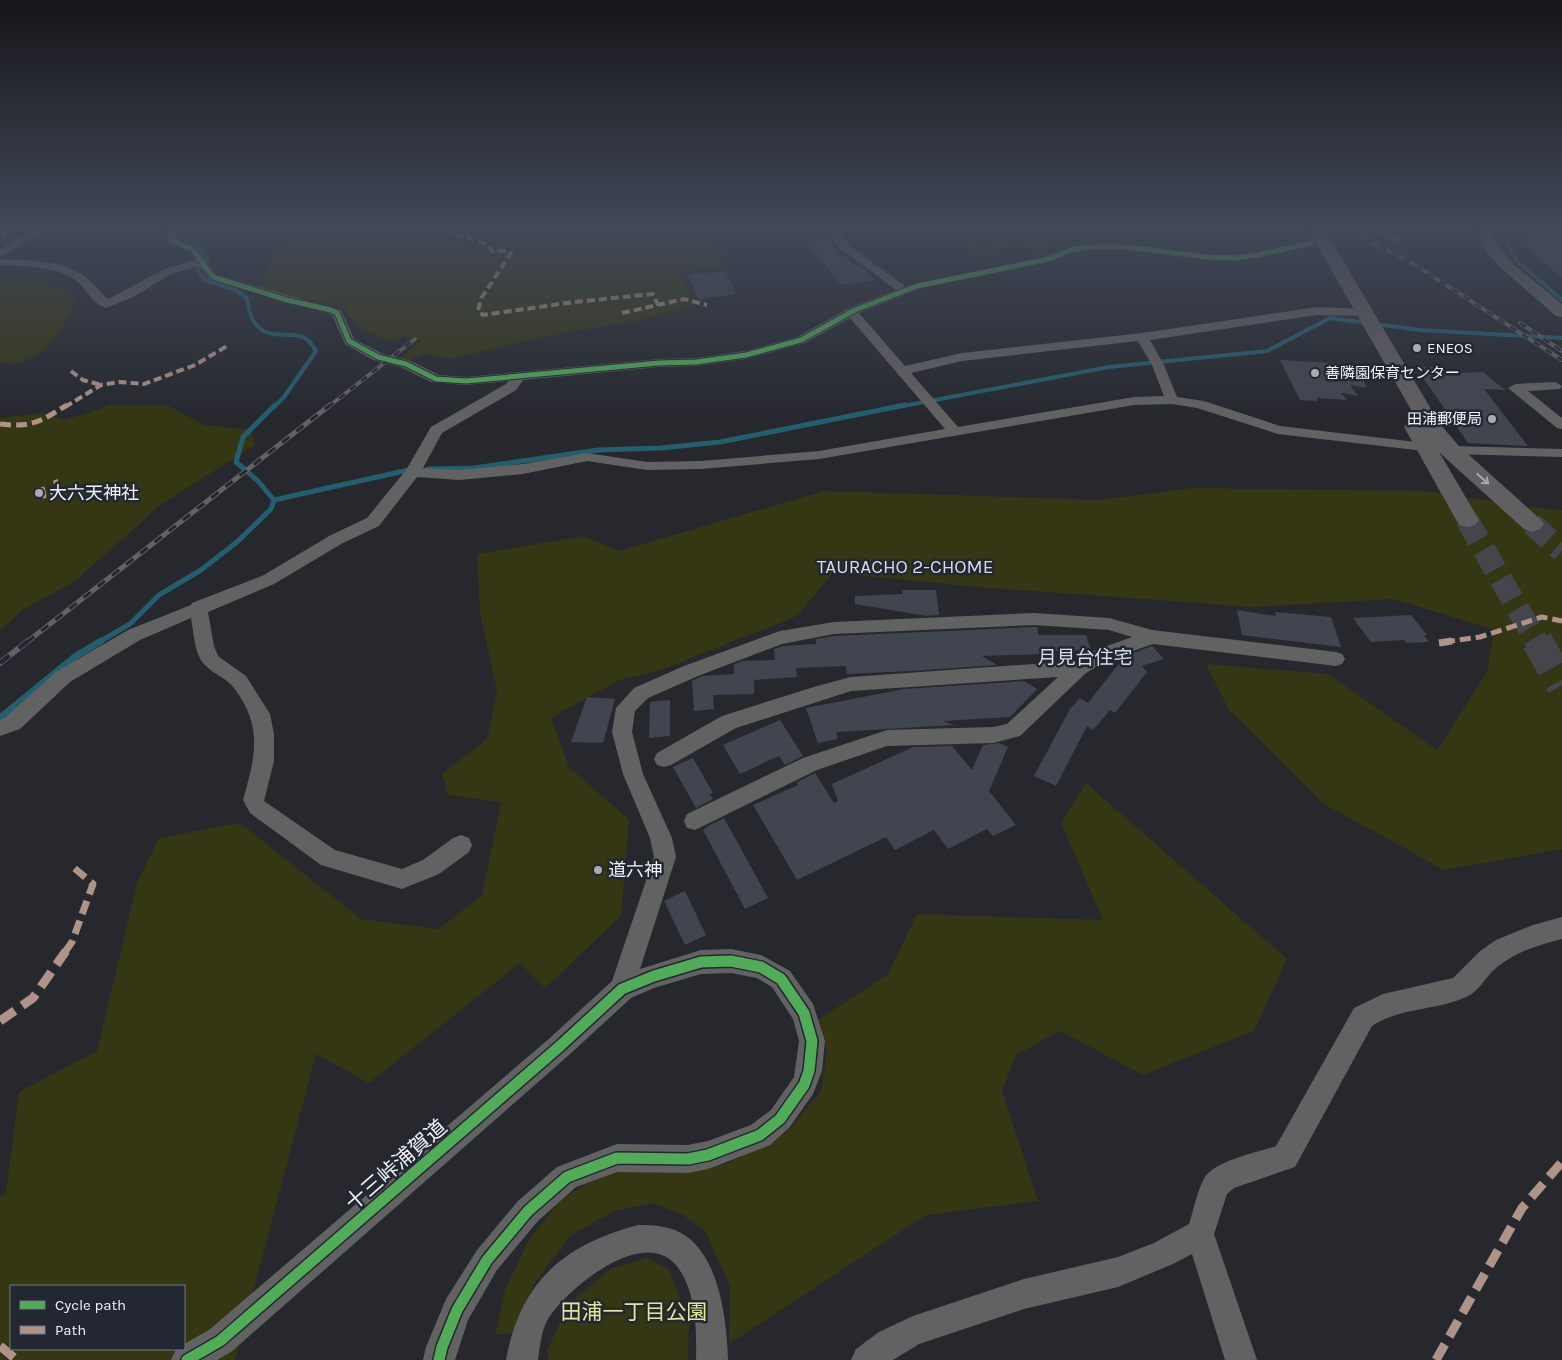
<svg xmlns="http://www.w3.org/2000/svg" width="1562" height="1360" viewBox="0 0 1562 1360" font-family="Karla,'Noto Sans JP',sans-serif">
	<style>
		.green { fill: #343614; fill-rule: evenodd }
		.lines { fill: none; stroke-linecap: round; stroke-linejoin: round }
		.stream-far2 { stroke: #255e6f; stroke-width: 4 }
		.stream-far1 { stroke: #255e6f; stroke-width: 5 }
		.stream { stroke: #255e6f; stroke-width: 7 }
		.building { fill: #41454f }
		.highway-tunnel-far1 { stroke: #44464c; stroke-width: 23; stroke-dasharray: 23 11; stroke-linecap: butt }
		.highway-tunnel { stroke: #44464c; stroke-width: 31; stroke-dasharray: 31 15; stroke-linecap: butt }
		.street { fill: #636263; fill-rule: evenodd }
		.secondary { fill: #676465; fill-rule: evenodd }
		.highway { fill: #625f62; fill-rule: evenodd }
		.rail-far2-casing { stroke: #626264; stroke-width: 4 }
		.rail-far1-casing { stroke: #626264; stroke-width: 5 }
		.rail-casing { stroke: #626264; stroke-width: 6 }
		.rail-far2 { stroke: #232731; stroke-width: 2.5; stroke-dasharray: 7; stroke-linecap: butt }
		.rail-far1 { stroke: #232731; stroke-width: 3; stroke-dasharray: 9; stroke-linecap: butt }
		.rail { stroke: #232731; stroke-width: 4.5; stroke-dasharray: 12; stroke-linecap: butt }
		.quiet-far3 { stroke: #af9288; stroke-width: 4; stroke-dasharray: 8 4; stroke-linecap: butt }
		.quiet-far2 { stroke: #af9288; stroke-width: 5; stroke-dasharray: 11 5; stroke-linecap: butt }
		.quiet-far1 { stroke: #af9288; stroke-width: 7; stroke-dasharray: 14 7; stroke-linecap: butt }
		.quiet { stroke: #af9288; stroke-width: 9; stroke-dasharray: 18 9; stroke-linecap: butt }
		.cycleway-far1-casing { stroke: #232731; stroke-width: 7 }
		.cycleway-casing { stroke: #232731; stroke-width: 14 }
		.cycleway-far1 { stroke: #51ab58; stroke-width: 5 }
		.cycleway { stroke: #51ab58; stroke-width: 11 }
		.oneway { stroke: #a9a9ae }
		.poi-dot { fill: #a9acb2; stroke: #232731; stroke-width: 2 }
		.labels { text-anchor: middle; stroke-width: 5; stroke-linejoin: round; paint-order: stroke }
		.far-poi-label { font-size: 15px; fill: #f0f3f9; stroke: #232731; text-anchor: start }
		.poi-label { font-size: 18px; fill: #f0f3f9; stroke: #232731; text-anchor: start }
		.neighbourhood-label { font-size: 19px; fill: #d8ddeb; stroke: #232731 }
		.near-street-label { font-size: 21px; fill: #f0f3f9; stroke: #232731 }
		.near-park-label { font-size: 21px; fill: #e1e799; stroke: #232731 }
	</style>
	<rect width="100%" height="100%" fill="#26282e"/>
	<!-- green -->
	<g class="green">
		<path d="M 314,227 L 431,227 L 441,232 L 485,245 L 492,238 L 478,231 L 487,227 L 687,227 C 700,239 713,238 723,254 L 721,267 L 679,272 L 697,305 L 636,321 L 546,336 L 450,359 L 423,354 L 408,361 L 398,359 L 422,340 L 404,336 L 395,343 L 359,328 L 345,308 L 261,289 L 271,252 Z"/>
		<path d="M 937,227 L 952,227 L 961,240 L 972,244 L 986,246 L 1019,237 L 1027,227 L 1045,227 L 1041,229 L 1051,238 L 1054,246 L 1037,254 C 1016,240 1006,249 985,258 C 979,255 973,250 967,248 C 947,242 947,251 937,227 Z"/>
		<path d="M 0,277 L 30,277 L 76,296 C 71,307 68,319 62,329 C 50,349 23,369 0,362 Z"/>
		<path d="M 111,405 L 167,405 L 204,425 L 251,430 L 255,445 L 162,504 L 75,581 L 23,610 L 0,630 L 0,418 L 43,413 L 65,420 Z"/>
		<path d="M 1192,488 L 1426,491 L 1528,507 L 1562,510 L 1562,849 L 1444,870 L 1324,804 L 1229,710 L 1206,664 L 1328,674 L 1437,750 L 1487,672 L 1494,630 L 1394,599 L 1251,607 L 978,587 L 833,573 L 797,616 L 661,670 L 619,680 L 551,718 L 569,767 L 629,820 L 621,916 L 545,988 L 520,963 L 369,1083 L 316,1054 L 235,1360 L 0,1360 L 0,1197 L 6,1192 L 19,1092 L 97,1051 L 137,883 L 159,838 L 240,823 L 361,919 L 439,929 L 482,895 L 501,802 L 448,795 L 442,774 L 487,739 L 497,691 L 480,613 L 477,554 L 583,536 L 619,551 L 824,491 L 1100,500 ZM 11,1286 L 184,1286 L 184,1349 L 11,1349 Z"/>
		<path d="M 1086,783 L 1287,959 L 1254,1031 L 1143,1075 L 1060,1031 L 1016,1055 L 1002,1091 L 1038,1201 L 926,1215 L 729,1344 L 730,1286 L 705,1231 L 683,1215 L 654,1203 L 614,1211 L 570,1236 L 534,1284 L 517,1333 L 495,1335 L 506,1287 L 530,1238 L 561,1200 L 600,1175 L 629,1168 L 681,1173 L 728,1163 L 786,1133 L 821,1091 L 827,1050 L 818,1020 L 888,974 L 917,914 L 1103,920 L 1061,823 Z"/>
		<path d="M 647,1258 L 669,1269 L 689,1322 L 688,1360 L 548,1360 L 547,1351 L 568,1304 L 612,1268 Z"/>
	</g>
	<g class="lines">
		<!-- stream-far2 -->
		<g class="stream-far2">
			<path d="M 176,227 L 182,238 L 198,246 L 209,259 L 197,270 L 205,280 L 233,289 L 246,297 C 248,303 249,310 251,316 C 264,347 292,326 309,341 C 312,344 314,348 316,351 L 284,397 L 274,407"/>
			<path d="M 1498,227 L 1517,261 L 1562,300"/>
			<path d="M 898,407 L 1109,367 L 1267,351 L 1330,318 L 1420,330 L 1562,338"/>
		</g>
		<!-- stream-far1 -->
		<g class="stream-far1">
			<path d="M 275,405 L 243,437 L 236,462 L 258,481 L 274,500 L 413,469"/>
			<path d="M 428,469 L 474,468 L 598,450 L 661,448 L 720,442 L 905,405"/>
			<path d="M 99,642 L 130,624 L 159,595 L 201,570 L 237,542 L 271,509 L 274,500"/>
		</g>
		<!-- stream -->
		<path class="stream" d="M 0,718 L 76,656 L 101,641"/>
	</g>
	<!-- building -->
	<g class="building">
		<path d="M 1513,227 L 1562,227 L 1562,278 L 1514,238 L 1527,238 Z"/>
		<path d="M 827,238 L 842,256 L 846,255 L 853,264 L 861,266 L 875,280 L 841,285 L 806,241 Z"/>
		<path d="M 725,271 L 736,294 L 698,299 L 688,275 Z"/>
		<path d="M 1280,360 L 1355,364 L 1367,388 L 1350,385 L 1358,396 L 1341,393 L 1347,400 L 1317,398 L 1318,401 L 1300,400 Z"/>
		<path d="M 1415,366 L 1443,368 L 1445,371 L 1456,370 L 1458,373 L 1483,372 L 1505,390 L 1484,389 L 1528,446 L 1468,443 Z"/>
		<path d="M 902,590 L 936,590 L 939,615 L 927,616 L 855,604 L 855,596 L 903,594 Z"/>
		<path d="M 1237,610 L 1276,616 L 1275,612 L 1331,617 L 1341,647 L 1242,635 Z"/>
		<path d="M 1411,615 L 1427,635 L 1424,635 L 1429,642 L 1407,643 L 1404,640 L 1371,642 L 1353,618 Z"/>
		<path d="M 1034,627 L 1037,627 L 1039,635 L 1086,635 L 1091,650 L 1043,651 L 1044,654 L 982,656 L 997,665 L 911,671 L 847,674 L 846,666 L 796,668 L 797,677 L 754,680 L 754,694 L 713,695 L 714,709 L 694,711 L 692,681 L 702,676 L 734,674 L 734,664 L 743,661 L 775,660 L 774,649 L 783,646 L 816,644 L 816,639 L 834,636 Z"/>
		<path d="M 1152,646 L 1164,659 L 1142,666 L 1147,672 L 1115,713 L 1110,710 L 1093,730 L 1087,726 L 1056,786 L 1034,776 L 1070,709 L 1080,698 L 1088,703 L 1125,656 Z"/>
		<path d="M 1024,681 L 1037,689 L 1010,717 L 943,721 L 954,725 L 836,732 L 838,739 L 818,743 L 806,708 L 904,689 Z"/>
		<path d="M 587,697 L 615,699 L 603,743 L 571,742 Z"/>
		<path d="M 670,700 L 670,736 L 649,738 L 650,702 Z"/>
		<path d="M 780,720 L 803,756 L 785,765 L 779,756 L 740,774 L 723,745 Z"/>
		<path d="M 999,743 L 1008,747 L 989,791 L 1016,825 L 993,836 L 987,829 L 948,849 L 934,830 L 895,850 L 886,837 L 797,880 L 753,805 L 798,785 L 797,782 L 815,773 L 834,803 L 838,801 L 832,784 L 913,747 L 952,746 L 972,770 L 983,745 Z"/>
		<path d="M 693,758 L 713,793 L 710,794 L 713,799 L 696,808 L 673,767 Z"/>
		<path d="M 724,818 L 768,898 L 745,909 L 703,830 L 707,828 L 706,827 Z"/>
		<path d="M 685,891 L 706,935 L 685,945 L 664,901 Z"/>
	</g>
	<g class="lines">
		<!-- highway-tunnel-far1 -->
		<g class="highway-tunnel-far1">
			<path d="M 1467,520 L 1537,642"/>
			<path d="M 1532,524 L 1562,551"/>
		</g>
		<!-- highway-tunnel -->
		<path class="highway-tunnel" d="M 1537,641 L 1562,685"/>
		<!-- street -->
		<g class="street">
			<path d="M 38,227 L 51,227 L 0,257 L 0,249 Z"/>
			<path d="M 162,227 L 172,227 L 177,238 L 197,248 L 217,275 L 341,310 L 354,339 L 383,354 L 411,361 L 439,375 L 466,377 L 659,359 L 696,358 L 745,351 L 797,337 L 851,307 L 896,290 L 841,249 L 822,227 L 835,227 L 849,245 L 905,286 L 1046,256 C 1106,229 1162,253 1224,255 C 1253,256 1282,246 1311,240 L 1315,241 L 1316,243 L 1315,245 L 1267,256 L 1235,261 L 1206,260 L 1126,250 L 1087,250 L 1072,253 L 1049,262 L 920,289 L 859,313 L 905,366 L 962,353 L 1142,333 L 1317,307 L 1365,309 L 1371,313 L 1369,316 L 1317,315 L 1150,340 L 1164,365 L 1177,397 L 1204,401 L 1280,426 L 1450,446 L 1562,449 L 1562,457 L 1450,454 L 1278,434 L 1197,408 L 1172,404 L 1134,405 L 819,459 L 701,469 L 647,470 L 587,461 L 523,474 L 459,480 L 417,477 L 379,526 L 343,543 L 274,584 L 208,612 L 214,646 L 218,656 L 246,676 L 270,714 L 274,734 L 274,761 L 264,801 L 335,850 L 402,869 L 423,860 L 453,838 L 461,835 L 469,838 L 472,845 L 469,852 L 439,874 L 402,889 L 321,865 L 250,813 L 243,800 C 255,757 264,726 233,687 C 226,678 214,674 206,666 C 194,655 194,633 191,618 L 140,640 L 70,682 L 20,729 L 0,736 L 0,720 L 6,717 L 56,672 L 128,630 L 191,605 L 192,603 L 262,576 L 331,535 L 367,518 L 406,470 L 431,427 L 506,384 L 509,381 L 466,385 L 431,382 L 401,367 L 373,360 L 345,344 L 332,315 L 327,313 L 283,302 L 209,279 L 199,266 L 173,273 L 133,297 L 106,308 C 92,304 85,286 74,279 C 53,265 24,267 0,265 L 0,259 C 27,261 60,259 83,275 C 93,281 99,292 108,299 L 165,269 L 195,260 L 189,252 L 168,242 ZM 850,318 L 945,429 L 819,451 L 701,461 L 647,462 L 587,453 L 523,464 L 459,470 L 423,468 L 442,433 L 516,390 L 523,380 L 659,367 L 696,366 L 746,359 L 805,343 ZM 1138,341 L 1152,365 L 1164,396 L 1134,397 L 958,427 L 911,373 L 962,361 Z"/>
			<path d="M 1363,227 L 1377,227 L 1403,240 L 1398,243 L 1394,242 Z"/>
			<path d="M 1555,382 L 1562,386 L 1560,389 L 1528,391 L 1562,418 L 1562,429 L 1557,428 L 1508,388 L 1515,384 Z"/>
			<path d="M 1034,613 L 1109,618 L 1152,630 L 1336,652 L 1342,654 L 1345,659 L 1342,664 L 1336,666 L 1153,644 L 1108,660 L 1086,673 L 1020,736 L 993,743 L 887,746 L 817,770 L 695,830 L 687,828 L 684,821 L 687,814 L 803,758 L 887,730 L 993,727 L 1007,724 L 1058,677 L 851,691 L 736,728 L 671,765 L 664,767 L 657,765 L 654,759 L 657,753 L 722,716 L 817,686 L 851,677 L 1076,661 L 1096,650 L 1132,637 L 1109,630 L 1034,625 L 834,634 L 782,644 L 698,676 L 648,698 L 635,711 L 632,732 L 643,774 L 672,838 L 676,857 L 640,969 L 701,950 L 731,949 L 761,955 L 790,971 L 813,1004 L 825,1041 L 822,1071 L 813,1094 L 789,1128 L 770,1145 L 760,1149 L 708,1169 L 688,1173 L 617,1172 L 576,1187 L 538,1221 L 497,1270 L 468,1320 L 455,1360 L 423,1360 L 426,1347 L 446,1299 L 477,1250 L 518,1201 L 557,1167 L 617,1144 L 688,1145 L 708,1141 L 751,1125 L 771,1110 L 794,1077 L 799,1041 L 793,1019 L 772,987 L 757,978 L 731,973 L 701,974 L 654,988 L 631,998 L 569,1055 L 231,1352 L 217,1360 L 171,1360 L 176,1349 L 184,1349 L 184,1344 L 209,1330 L 551,1037 L 612,981 L 654,857 L 650,838 L 623,774 L 612,732 L 616,708 L 634,688 L 684,666 L 780,631 L 834,622 Z"/>
			<path d="M 1562,917 L 1562,939 C 1539,945 1514,952 1496,968 C 1485,977 1480,991 1466,997 C 1436,1011 1400,1007 1372,1026 L 1295,1167 L 1234,1188 L 1227,1194 L 1214,1234 L 1257,1360 L 1225,1360 L 1192,1254 L 1173,1264 L 1118,1287 L 1024,1309 L 919,1344 L 893,1360 L 851,1360 L 856,1349 L 879,1332 L 913,1316 L 1024,1279 L 1118,1257 L 1154,1243 L 1189,1224 C 1194,1209 1197,1190 1205,1177 C 1215,1161 1259,1152 1276,1146 L 1354,1008 L 1383,994 L 1453,978 L 1480,951 L 1496,940 L 1533,925 Z"/>
			<path d="M 638,1225 C 654,1225 672,1226 686,1236 C 720,1260 727,1322 728,1360 L 696,1360 C 697,1330 696,1288 675,1264 C 641,1227 567,1289 548,1319 C 541,1331 540,1347 538,1360 L 506,1360 C 520,1282 563,1245 638,1225 Z"/>
		</g>
		<!-- secondary -->
		<path class="secondary" d="M 1475,227 L 1489,227 L 1501,249 L 1511,262 L 1562,304 L 1562,317 L 1556,316 L 1501,268 L 1486,251 Z"/>
		<!-- highway -->
		<path class="highway" d="M 1307,227 L 1323,227 L 1440,424 L 1458,445 L 1540,519 L 1544,524 L 1540,529 L 1532,532 L 1524,529 L 1442,455 L 1435,445 L 1479,520 L 1475,525 L 1467,527 L 1459,525 L 1404,427 L 1407,423 L 1418,422 Z"/>
		<!-- rail-far2 casing -->
		<g class="rail-far2-casing">
			<g id="rail-far2">
				<path d="M 1342,227 L 1412,263 L 1562,360"/>
				<path d="M 1520,323 L 1562,351"/>
				<path d="M 328,407 L 415,339"/>
			</g>
		</g>
		<!-- rail-far1 casing -->
		<g class="rail-far1-casing">
			<path id="rail-far1" d="M 27,642 L 330,405"/>
		</g>
		<!-- rail casing -->
		<g class="rail-casing">
			<path id="rail" d="M 0,663 L 28,641"/>
		</g>
		<!-- rail-far2 -->
		<use href="#rail-far2" class="rail-far2"/>
		<!-- rail-far1 -->
		<use href="#rail-far1" class="rail-far1"/>
		<!-- rail -->
		<use href="#rail" class="rail"/>
		<!-- quiet-far3 -->
		<g class="quiet-far3">
			<path d="M 432,227 L 487,244 L 492,251 L 508,251 L 511,253 L 482,297 L 478,310 L 483,315 L 574,302 L 653,294 L 658,305"/>
			<path d="M 0,232 L 10,231 L 0,238"/>
			<path d="M 622,313 L 684,299 L 707,305"/>
			<path d="M 71,371 L 83,380 L 101,385"/>
			<path d="M 65,407 L 101,385 L 120,382 L 144,384 L 195,365 L 227,346"/>
		</g>
		<!-- quiet-far2 -->
		<g class="quiet-far2">
			<path d="M 0,424 C 32,428 41,421 67,405"/>
			<path d="M 42,487 L 44,496 L 59,489 L 55,480"/>
			<path d="M 1444,642 L 1480,637 L 1542,617 L 1562,621"/>
		</g>
		<!-- quiet-far1 -->
		<g class="quiet-far1">
			<path d="M 1439,643 L 1452,641"/>
			<path d="M 65,952 L 72,942 L 93,884 L 73,867"/>
		</g>
		<!-- quiet -->
		<g class="quiet">
			<path d="M 0,1021 L 33,998 L 66,951"/>
			<path d="M 0,1346 L 17,1360"/>
			<path d="M 1436,1360 L 1522,1208 L 1562,1162"/>
		</g>
		<!-- cycleway-far1 casing -->
		<g class="cycleway-far1-casing">
			<path id="cycleway-far1" d="M 167,227 L 172,240 L 193,250 L 213,277 L 287,300 L 331,310 L 337,313 L 349,341 L 378,357 L 406,364 L 436,379 L 466,381 L 659,363 L 696,362 L 746,355 L 801,340 L 855,310 L 917,286 L 1049,259 L 1070,250 L 1087,247 L 1126,247 L 1206,257 L 1235,258 L 1257,255 L 1311,243"/>
		</g>
		<!-- cycleway casing -->
		<g class="cycleway-casing">
			<path id="cycleway" d="M 187,1360 L 220,1341 L 560,1046 L 622,989 L 654,976 L 701,962 L 731,961 L 761,967 L 781,979 L 804,1013 L 812,1041 L 809,1071 L 804,1085 L 780,1119 L 760,1135 L 708,1155 L 688,1159 L 617,1158 L 567,1177 L 528,1211 L 487,1260 L 457,1310 L 442,1347 L 439,1360"/>
		</g>
		<!-- cycleway-far1 -->
		<use href="#cycleway-far1" class="cycleway-far1"/>
		<!-- cycleway -->
		<use href="#cycleway" class="cycleway"/>
	</g>
	<!-- one-way arrows -->
	<defs><path id="oneway-shaft" d="M-6 0H5M1.5-3L5.5 0L1.5 3" fill="none" stroke-width="1.6" stroke-linecap="round" stroke-linejoin="round" transform="scale(1.25)"/></defs>
	<use class="oneway" href="#oneway-shaft" transform="translate(1483 479) rotate(42)"/>
	<!-- sky -->
	<linearGradient id="sky" x2="0" y2="1"><stop stop-color="#151619"/><stop offset="0.54" stop-color="#414857"/><stop offset="1" stop-color="#414857" stop-opacity="0"/></linearGradient>
	<rect width="1562" height="418" fill="url(#sky)"/>
	<!-- markers -->
	<g class="poi-dot">
		<circle cx="1417" cy="348" r="5"/>
		<circle cx="1315" cy="373" r="5"/>
		<circle cx="1492" cy="419" r="5"/>
		<circle cx="39" cy="493" r="5"/>
		<circle cx="598" cy="870" r="5"/>
	</g>
	<g class="labels">
		<!-- far-poi labels -->
		<g class="far-poi-label">
			<text x="1427" y="353">ENEOS</text>
			<text x="1325" y="378">善隣園保育センター</text>
			<text x="1482" y="424" text-anchor="end">田浦郵便局</text>
		</g>
		<!-- poi labels -->
		<g class="poi-label">
			<text x="49" y="499">大六天神社</text>
			<text x="608" y="876">道六神</text>
		</g>
		<!-- neighbourhood labels -->
		<g class="neighbourhood-label">
			<text x="905" y="573">TAURACHO 2-CHOME</text>
			<text x="1085" y="664">月見台住宅</text>
		</g>
		<!-- near-street labels -->
		<g class="near-street-label">
			<text transform="translate(396 1165) rotate(-41)" y="7">十三峠浦賀道</text>
		</g>
		<!-- near-park labels -->
		<g class="near-park-label">
			<text x="634" y="1319">田浦一丁目公園</text>
		</g>
	</g>
	<!-- legend -->
	<rect x="10" y="1285" width="175" height="65" fill="#232731" stroke="#757981"/>
	<rect x="20" y="1301" width="25" height="8" fill="#51ab58" stroke="#757981"/>
	<text x="55" y="1310" font-size="15" fill="#f0f3f9">Cycle path</text>
	<rect x="20" y="1326" width="25" height="8" fill="#af9288" stroke="#757981"/>
	<text x="55" y="1335" font-size="15" fill="#f0f3f9">Path</text>
</svg>
